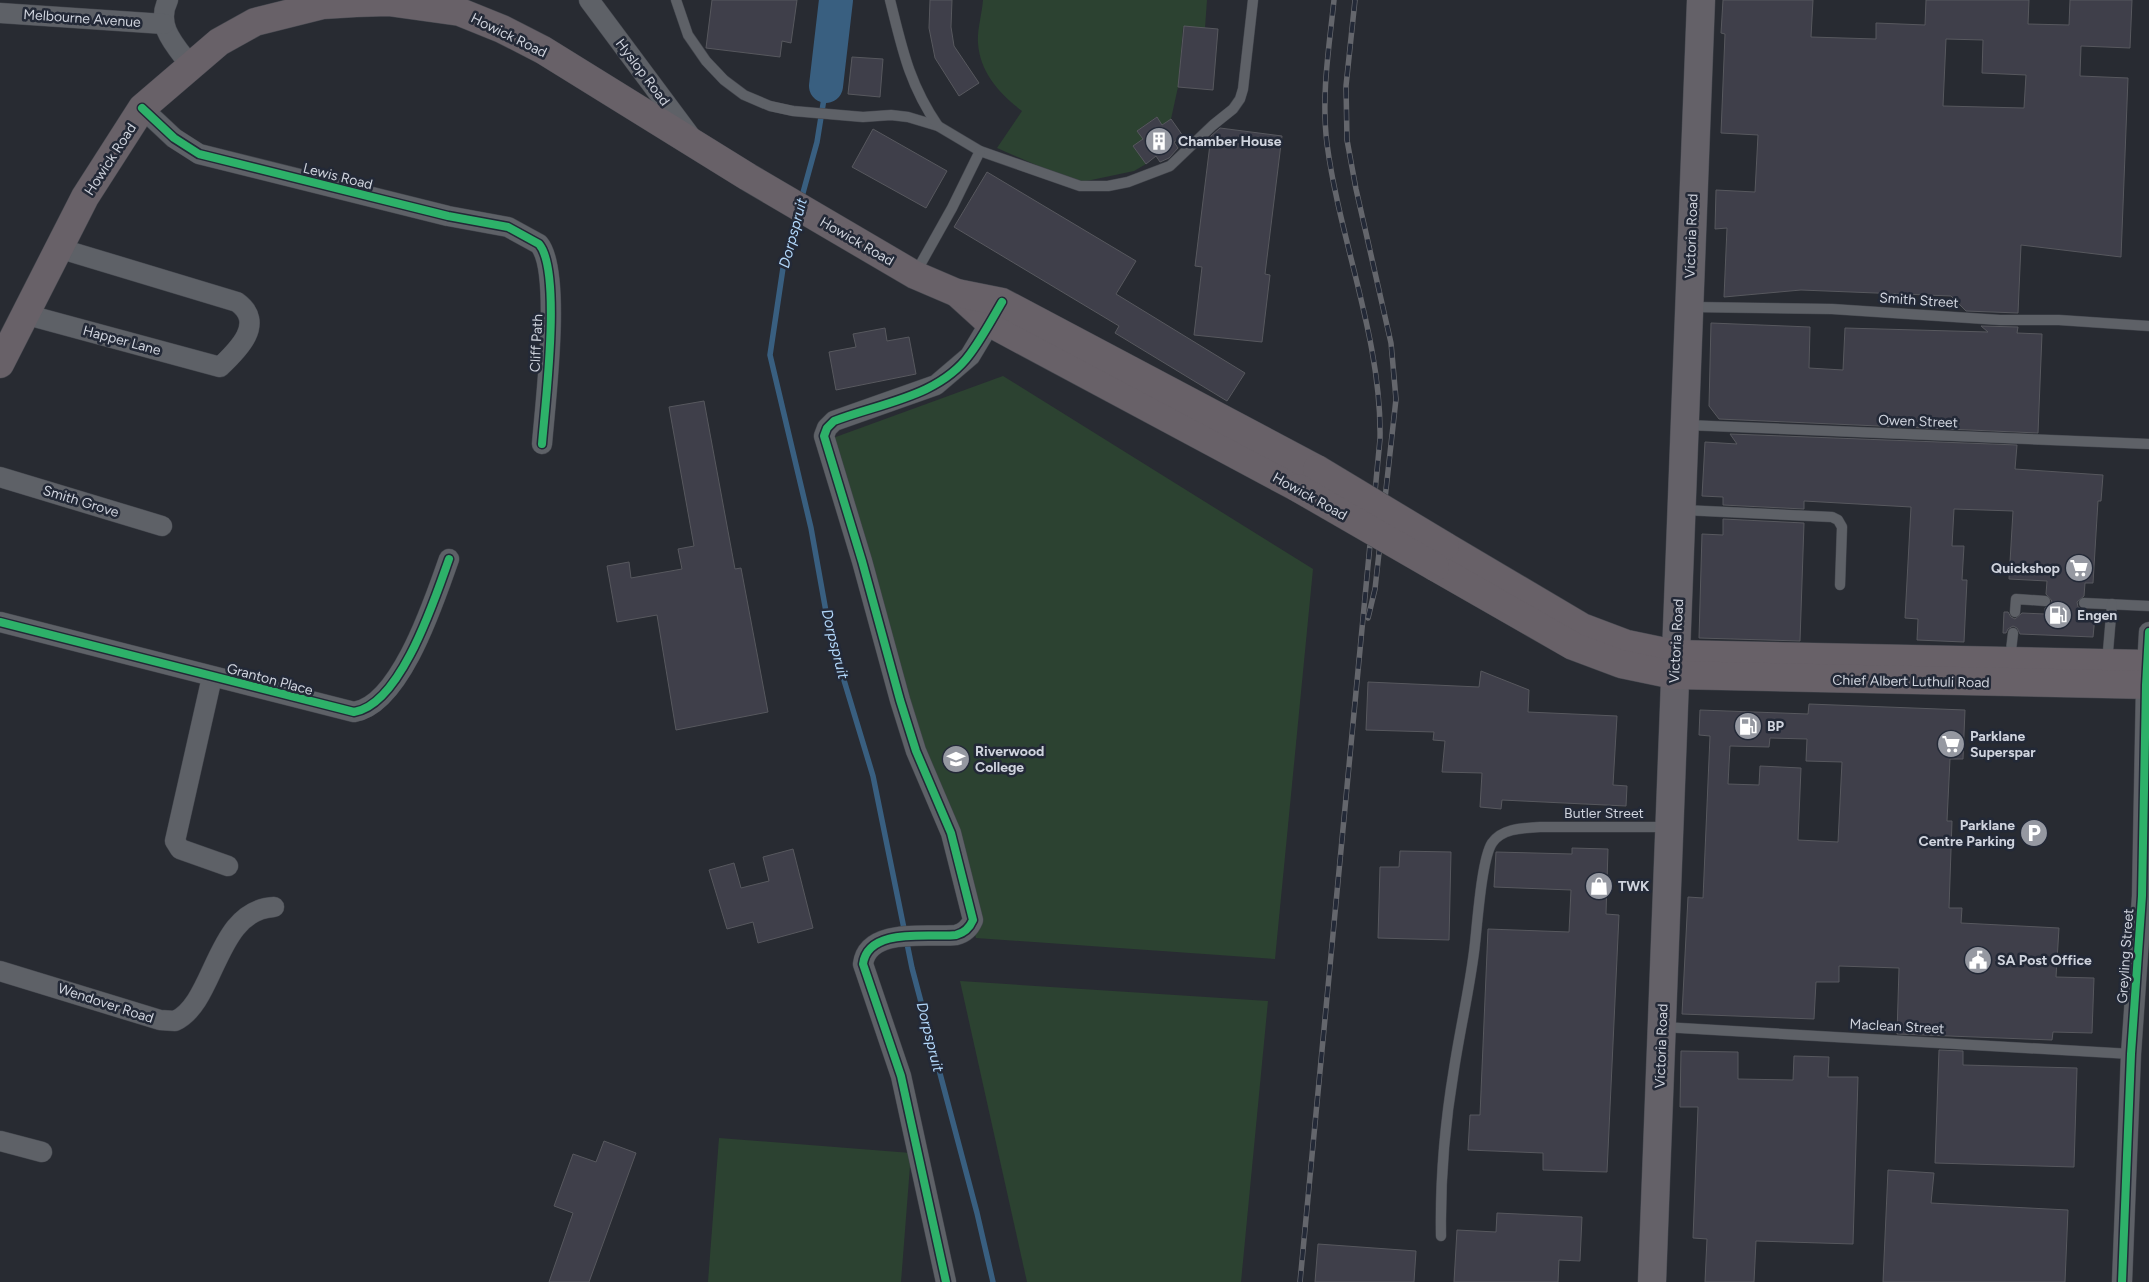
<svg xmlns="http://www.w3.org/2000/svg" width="2149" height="1282" viewBox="0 0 2149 1282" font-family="Figtree,sans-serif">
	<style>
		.green { fill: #2c4231 }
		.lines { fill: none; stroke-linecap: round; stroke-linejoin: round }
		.stream { stroke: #395f80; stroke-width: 5.5 }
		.river { stroke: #395f80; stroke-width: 34 }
		.building { fill: #3f3f4a; stroke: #57585e; fill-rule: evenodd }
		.lane-casing { stroke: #43464d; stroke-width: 11 }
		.street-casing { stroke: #43464d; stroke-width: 21 }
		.secondary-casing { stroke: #43464d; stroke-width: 29 }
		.primary-casing { stroke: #43464d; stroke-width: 29 }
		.lane { stroke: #5e6167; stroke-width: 10 }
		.street { stroke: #5e6167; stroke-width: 20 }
		.secondary { stroke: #646168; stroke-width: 28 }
		.primary { stroke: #686168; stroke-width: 28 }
		.rail-casing { stroke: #64666c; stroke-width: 5.5 }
		.rail { stroke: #232937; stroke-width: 4; stroke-dasharray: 11; stroke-linecap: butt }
		.primary-bridge-casing { stroke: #43464d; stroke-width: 29; stroke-linecap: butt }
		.primary-bridge { stroke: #686168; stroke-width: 28 }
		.cycleway-casing { stroke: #232937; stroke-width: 11 }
		.cycleway { stroke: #2db169; stroke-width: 8 }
		.labels { text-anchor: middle; stroke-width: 5; stroke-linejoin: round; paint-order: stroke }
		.street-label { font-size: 14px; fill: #cfd3dd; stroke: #232937 }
		.poi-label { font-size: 14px; font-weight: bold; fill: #cfd3dd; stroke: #232937; text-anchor: start }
		.water-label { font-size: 15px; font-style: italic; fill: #b1d6f9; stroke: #232937 }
	</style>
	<rect width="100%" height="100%" fill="#282b32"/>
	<!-- green -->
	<g class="green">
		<path d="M 983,0 L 1207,0 L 1205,28 L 1183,27 L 1178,87 L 1171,119 L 1162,125 L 1156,117 L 1137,131 L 1143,139 L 1146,164 L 1134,171 L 1077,183 L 997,148 L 1022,111 C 1000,94 980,73 978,43 C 977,30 982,14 983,0 Z"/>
		<path d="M 1003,376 L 1313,569 L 1275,959 L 976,938 L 833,438 Z"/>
		<path d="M 960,981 L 1268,1001 L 1241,1282 L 1027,1282 Z"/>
		<path d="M 719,1138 L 911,1153 L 901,1282 L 708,1282 Z"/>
	</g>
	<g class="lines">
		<!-- stream -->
		<g class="stream">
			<path d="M 801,200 L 817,142 L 826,86"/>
			<path d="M 798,214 L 783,268 L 770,355 L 811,528 L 830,634 L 873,776 L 912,968 L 977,1213 L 993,1282"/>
		</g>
		<!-- river -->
		<path class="river" d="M 826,86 L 836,0"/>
	</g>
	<!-- building -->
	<g class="building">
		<path d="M 712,0 L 797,0 L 791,43 L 782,41 L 780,57 L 706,48 Z"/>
		<path d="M 930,0 L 952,0 L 951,27 L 954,46 L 979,83 L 959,96 L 935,58 L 929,28 Z"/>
		<path d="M 1723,0 L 1813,0 L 1811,37 L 1876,39 L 1876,23 L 1925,25 L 1926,0 L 2029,0 L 2028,24 L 2069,25 L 2070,0 L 2132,0 L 2130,48 L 2081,46 L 2080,76 L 2128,78 L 2121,257 L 2021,245 L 2018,313 L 1966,311 L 1951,296 L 1801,290 L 1724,297 L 1727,228 L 1715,229 L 1716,190 L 1755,192 L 1758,135 L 1721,133 L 1725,34 L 1721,33 ZM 1946,39 L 1983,40 L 1982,73 L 2026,75 L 2024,108 L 1943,106 Z"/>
		<path d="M 1184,26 L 1218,29 L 1213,90 L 1178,87 Z"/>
		<path d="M 852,57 L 883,59 L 880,97 L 848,94 Z"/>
		<path d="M 1157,117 L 1162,125 L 1171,119 L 1183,136 L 1174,142 L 1178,148 L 1169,158 L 1160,162 L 1156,156 L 1146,164 L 1133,146 L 1143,139 L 1137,131 Z"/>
		<path d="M 1220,128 L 1282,136 L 1265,274 L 1270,275 L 1262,342 L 1194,335 L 1202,267 L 1195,266 L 1211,136 Z"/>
		<path d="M 873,129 L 947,171 L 926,208 L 852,167 Z"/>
		<path d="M 987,172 L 1136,261 L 1116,294 L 1245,373 L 1227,401 L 1115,333 L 1119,326 L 954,227 Z"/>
		<path d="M 1711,323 L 1810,327 L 1809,368 L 1843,370 L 1845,328 L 1988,332 L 1981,326 L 2018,327 L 2017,333 L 2042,334 L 2038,433 L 1719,419 L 1709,406 Z"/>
		<path d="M 885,328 L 887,341 L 909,337 L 916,374 L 836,390 L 829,352 L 856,347 L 853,334 Z"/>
		<path d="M 704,401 L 735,569 L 741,568 L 768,712 L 676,730 L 657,615 L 617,622 L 607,566 L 629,562 L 631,578 L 682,569 L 678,549 L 694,546 L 669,407 Z"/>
		<path d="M 1730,434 L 2017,445 L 2015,469 L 2103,475 L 2101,501 L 2098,501 L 2093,583 L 2085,583 L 2084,596 L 2077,602 L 2078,607 L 2083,610 L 2083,615 L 2095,616 L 2093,637 L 2020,634 L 2017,628 L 2013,626 L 2008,629 L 2006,633 L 2003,633 L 2004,612 L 2008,612 L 2011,617 L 2015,619 L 2022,613 L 2045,614 L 2045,608 L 2050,605 L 2052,601 L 2046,594 L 2047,581 L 2009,579 L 2013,511 L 1954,509 L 1952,546 L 1964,546 L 1962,580 L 1967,580 L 1964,642 L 1917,640 L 1918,619 L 1905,618 L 1911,507 L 1804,501 L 1804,509 L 1723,505 L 1723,497 L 1702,496 L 1705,442 L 1737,444 Z"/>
		<path d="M 1723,519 L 1804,523 L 1800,641 L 1699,638 L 1702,534 L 1723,535 Z"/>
		<path d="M 1481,671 L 1529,690 L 1528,712 L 1617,716 L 1613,785 L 1627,786 L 1626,806 L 1502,800 L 1501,809 L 1480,807 L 1482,773 L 1442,772 L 1445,741 L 1433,740 L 1434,732 L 1366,730 L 1368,682 L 1479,687 Z"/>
		<path d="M 1809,704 L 1965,710 L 1963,759 L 1950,759 L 1947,821 L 1952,821 L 1949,908 L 1962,908 L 1961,923 L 2059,928 L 2056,977 L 2094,978 L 2092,1033 L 2053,1032 L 2052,1040 L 1897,1034 L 1899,968 L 1839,966 L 1839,982 L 1816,982 L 1814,1019 L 1682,1014 L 1688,897 L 1703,898 L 1710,736 L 1699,735 L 1700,710 L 1808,714 ZM 1770,738 L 1807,739 L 1806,761 L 1842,762 L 1838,842 L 1798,840 L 1801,768 L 1760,766 L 1759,785 L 1728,784 L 1730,746 L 1769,747 Z"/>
		<path d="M 1572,848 L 1608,849 L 1606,914 L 1619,915 L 1607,1172 L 1543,1170 L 1543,1153 L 1468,1150 L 1470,1115 L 1480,1115 L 1488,929 L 1569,932 L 1571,890 L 1494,887 L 1496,852 L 1572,854 Z"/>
		<path d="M 793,849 L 813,928 L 758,943 L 753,922 L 727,929 L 709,870 L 734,863 L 741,888 L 769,881 L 763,857 Z"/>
		<path d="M 1400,851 L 1451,852 L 1449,940 L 1378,938 L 1380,867 L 1399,867 Z"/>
		<path d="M 1939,1050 L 1963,1051 L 1963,1065 L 2077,1068 L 2074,1167 L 1935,1163 Z"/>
		<path d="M 1681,1051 L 1738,1052 L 1738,1079 L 1793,1080 L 1794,1056 L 1829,1057 L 1828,1077 L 1858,1077 L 1853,1244 L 1756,1241 L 1754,1282 L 1705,1282 L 1707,1239 L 1693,1238 L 1698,1107 L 1680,1107 Z"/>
		<path d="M 604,1141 L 636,1153 L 589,1282 L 549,1282 L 573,1213 L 554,1206 L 573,1154 L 596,1162 Z"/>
		<path d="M 1888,1170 L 1934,1173 L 1931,1203 L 2068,1210 L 2065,1282 L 1883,1282 Z"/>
		<path d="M 1497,1213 L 1582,1217 L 1580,1261 L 1559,1260 L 1558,1282 L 1454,1282 L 1457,1230 L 1496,1232 Z"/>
		<path d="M 1318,1244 L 1416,1251 L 1414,1282 L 1315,1282 Z"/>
	</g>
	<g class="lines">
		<!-- lane casing -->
		<g class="lane-casing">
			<g id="lane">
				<path d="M 676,0 L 688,35 L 706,61 L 724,80 L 744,95 L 770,106 L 793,111 L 863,117 L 891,115 L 908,117 L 938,126 L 980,151 L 1080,186 L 1108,186 L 1128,182 L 1170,166 L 1213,125 L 1233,109 L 1240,99 L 1243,89 L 1253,0"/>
				<path d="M 890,0 C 902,48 909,84 938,126"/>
				<path d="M 915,274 L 952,208 L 980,151"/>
				<path d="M 1691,307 L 1832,309 L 2000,320 L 2059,320 L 2149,326"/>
				<path d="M 1686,425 L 2149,444"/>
				<path d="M 1683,510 L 1832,517 L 1838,520 L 1842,527 L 1840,585"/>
				<path d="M 2084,603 L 2149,606"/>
				<path d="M 2015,612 L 2016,599 L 2045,601"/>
				<path d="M 2010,659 L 2013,633"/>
				<path d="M 2107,663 L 2112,604"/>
				<path d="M 1663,1027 L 2131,1054"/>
				<path d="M 1441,1236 C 1440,1180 1445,1123 1454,1069 C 1460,1030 1469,991 1474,952 C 1477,930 1481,860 1492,843 C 1502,828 1524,828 1540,827 L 1668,827"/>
			</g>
		</g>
		<!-- street casing -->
		<g class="street-casing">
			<g id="street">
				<path d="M 168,0 C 155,26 175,45 190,65"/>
				<path d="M 589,0 L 691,137"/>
				<path d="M 0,13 L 164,24"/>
				<path d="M 142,108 L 174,138 L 199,154 L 448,216 L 508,227 L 539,244 C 562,271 545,405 542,444"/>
				<path d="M 24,314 L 220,367 C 238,350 266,323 237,302 L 58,248"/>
				<path d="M 0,477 L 162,526"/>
				<path d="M 0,622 L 354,712 C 401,705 435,598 449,559"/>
				<path d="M 212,677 L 175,841 L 180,849 L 228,866"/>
				<path d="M 0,971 L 160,1020 L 175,1021 C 216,1002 215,910 274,907"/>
				<path d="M 0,1141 L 42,1152"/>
				<path d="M 946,1282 L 901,1076 L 863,964 C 868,926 931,938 956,935 C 964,933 970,927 973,920 L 951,833 L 916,751 L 900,700 L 862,561 L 824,436 L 827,428 L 834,421 L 936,385 L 970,356 L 997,311"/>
				<path d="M 2122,1282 L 2131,1054 L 2142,896 L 2146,685 L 2149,632"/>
			</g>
		</g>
		<!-- secondary casing -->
		<g class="secondary-casing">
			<path id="secondary" d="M 1652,1282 L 1701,0"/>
		</g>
		<!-- primary casing -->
		<g class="primary-casing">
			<g id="primary">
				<path d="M 957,293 L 990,323 L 1298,488"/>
				<path d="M 0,364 L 85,197 L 142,108 L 219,42 L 255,22 L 323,5 L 356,3 L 388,2 L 460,12 L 502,29 L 543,50 L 748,177 L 915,275 L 957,293 L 1002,302 L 1317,469"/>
				<path d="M 1445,546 L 1582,627 L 1627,644 L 1675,654 L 2149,664"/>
				<path d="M 1435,567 L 1573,646 L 1621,664 L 1674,675 L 2149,685"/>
			</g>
		</g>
		<!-- lane -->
		<use href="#lane" class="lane"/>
		<!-- street -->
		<use href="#street" class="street"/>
		<!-- secondary -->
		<use href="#secondary" class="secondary"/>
		<!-- primary -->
		<use href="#primary" class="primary"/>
		<!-- rail casing -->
		<g class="rail-casing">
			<g id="rail">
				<path d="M 1355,0 L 1346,86 L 1347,140 L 1356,189 L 1391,343 L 1396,399 L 1375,589 L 1368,618"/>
				<path d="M 1300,1282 L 1380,439 C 1382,340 1340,242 1327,144 C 1321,96 1329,48 1334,0"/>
			</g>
		</g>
		<!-- rail -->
		<use href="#rail" class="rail"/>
		<!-- primary-bridge casing -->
		<g class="primary-bridge-casing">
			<g id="primary-bridge">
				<path d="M 1317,469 L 1445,546"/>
				<path d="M 1298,488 L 1435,567"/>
			</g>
		</g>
		<!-- primary-bridge -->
		<use href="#primary-bridge" class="primary-bridge"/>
		<!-- cycleway casing -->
		<g class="cycleway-casing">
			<g id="cycleway">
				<path d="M 142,108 L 174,138 L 199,154 L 448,216 L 508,227 L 539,244 C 562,271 545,405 542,444"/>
				<path d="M 0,622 L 354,712 C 401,705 435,598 449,559"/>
				<path d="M 946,1282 L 901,1076 L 863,964 C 868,926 931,938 956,935 C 964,933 970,927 973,920 L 951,833 L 916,751 L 900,700 L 862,561 L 824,436 L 827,428 L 834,421 C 880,403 939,397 970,354 C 982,338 992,319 1002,302"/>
				<path d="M 2122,1282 L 2131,1054 L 2142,896 L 2146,685 L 2149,632"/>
			</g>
		</g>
		<!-- cycleway -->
		<use href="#cycleway" class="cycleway"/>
	</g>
	<!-- icons -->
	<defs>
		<g id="building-disc" transform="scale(1.4375)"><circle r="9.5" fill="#9598a1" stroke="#232937"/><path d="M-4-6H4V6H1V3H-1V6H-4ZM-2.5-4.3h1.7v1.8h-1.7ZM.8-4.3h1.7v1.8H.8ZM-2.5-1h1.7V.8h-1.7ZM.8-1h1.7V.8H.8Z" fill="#fff"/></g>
		<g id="supermarket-disc" transform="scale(1.4375)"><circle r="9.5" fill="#9598a1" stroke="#232937"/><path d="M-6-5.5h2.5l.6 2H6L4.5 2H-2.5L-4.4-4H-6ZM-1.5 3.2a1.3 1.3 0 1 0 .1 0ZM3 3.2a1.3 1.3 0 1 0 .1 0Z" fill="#fff"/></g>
		<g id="fuel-disc" transform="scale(1.4375)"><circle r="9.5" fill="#9598a1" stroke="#232937"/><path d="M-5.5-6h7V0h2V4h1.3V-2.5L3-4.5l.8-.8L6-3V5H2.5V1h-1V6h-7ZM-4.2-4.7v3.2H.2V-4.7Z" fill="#fff"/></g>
		<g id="school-disc" transform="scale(1.4375)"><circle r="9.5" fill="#9598a1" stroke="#232937"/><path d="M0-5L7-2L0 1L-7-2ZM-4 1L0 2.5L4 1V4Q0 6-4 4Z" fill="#fff"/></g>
		<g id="parking-disc" transform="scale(1.4375)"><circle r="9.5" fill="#9598a1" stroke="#232937"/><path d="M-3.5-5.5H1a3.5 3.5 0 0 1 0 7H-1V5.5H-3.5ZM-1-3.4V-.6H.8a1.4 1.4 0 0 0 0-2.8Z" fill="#fff"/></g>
		<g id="shop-disc" transform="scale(1.4375)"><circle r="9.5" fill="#9598a1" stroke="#232937"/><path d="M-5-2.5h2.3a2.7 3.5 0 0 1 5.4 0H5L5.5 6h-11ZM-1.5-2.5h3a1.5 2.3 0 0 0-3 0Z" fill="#fff"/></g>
		<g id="civic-disc" transform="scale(1.4375)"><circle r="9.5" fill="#9598a1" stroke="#232937"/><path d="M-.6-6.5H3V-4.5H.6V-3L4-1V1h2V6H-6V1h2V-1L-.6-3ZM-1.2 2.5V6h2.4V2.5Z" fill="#fff"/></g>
	</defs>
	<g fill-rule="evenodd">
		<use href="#building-disc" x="1159" y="141"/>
		<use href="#supermarket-disc" x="2079" y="568"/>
		<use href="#fuel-disc" x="2058" y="615"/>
		<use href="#fuel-disc" x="1748" y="726"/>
		<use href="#supermarket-disc" x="1951" y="744"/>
		<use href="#school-disc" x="956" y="759"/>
		<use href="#parking-disc" x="2034" y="833"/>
		<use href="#shop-disc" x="1599" y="886"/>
		<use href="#civic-disc" x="1978" y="960"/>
	</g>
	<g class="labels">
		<!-- street labels -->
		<g class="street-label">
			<text transform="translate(82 18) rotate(4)" y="5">Melbourne Avenue</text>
			<text transform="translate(509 35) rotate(26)" y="5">Howick Road</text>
			<text transform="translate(643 72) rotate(53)" y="5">Hyslop Road</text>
			<text transform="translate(110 159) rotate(-57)" y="5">Howick Road</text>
			<text transform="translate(338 176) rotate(14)" y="5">Lewis Road</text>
			<text transform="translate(1691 236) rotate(-88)" y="5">Victoria Road</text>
			<text transform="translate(857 241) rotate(30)" y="5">Howick Road</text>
			<text transform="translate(1919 300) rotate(4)" y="5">Smith Street</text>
			<text transform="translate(122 340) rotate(15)" y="5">Happer Lane</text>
			<text transform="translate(536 343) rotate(-87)" y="5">Cliff Path</text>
			<text transform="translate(1918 421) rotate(2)" y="5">Owen Street</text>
			<text transform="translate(1310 496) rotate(29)" y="5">Howick Road</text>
			<text transform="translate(81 501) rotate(17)" y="5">Smith Grove</text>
			<text transform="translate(1676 641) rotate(-87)" y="5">Victoria Road</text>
			<text transform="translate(270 679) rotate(15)" y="5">Granton Place</text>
			<text transform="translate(1911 681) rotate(1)" y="5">Chief Albert Luthuli Road</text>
			<text x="1604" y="818">Butler Street</text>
			<text transform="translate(2125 956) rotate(-86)" y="5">Greyling Street</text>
			<text transform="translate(106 1003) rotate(18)" y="5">Wendover Road</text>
			<text transform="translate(1897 1026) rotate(3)" y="5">Maclean Street</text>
			<text transform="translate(1661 1046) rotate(-88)" y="5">Victoria Road</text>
		</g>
		<!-- poi labels -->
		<g class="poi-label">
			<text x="1178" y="146">Chamber House</text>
			<text x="2060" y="573" text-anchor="end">Quickshop</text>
			<text x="2077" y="620">Engen</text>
			<text x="1767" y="731">BP</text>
			<text x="1970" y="741">Parklane<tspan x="1970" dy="16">Superspar</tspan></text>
			<text x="975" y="756">Riverwood<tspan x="975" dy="16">College</tspan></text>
			<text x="2015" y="830" text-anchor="end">Parklane<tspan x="2015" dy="16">Centre Parking</tspan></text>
			<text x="1618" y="891">TWK</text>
			<text x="1997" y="965">SA Post Office</text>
		</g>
		<!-- water labels -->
		<g class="water-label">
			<text transform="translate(793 233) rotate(-75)" y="5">Dorpspruit</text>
			<text transform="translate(835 644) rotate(76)" y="5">Dorpspruit</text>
			<text transform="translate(930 1037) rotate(76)" y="5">Dorpspruit</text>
		</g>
	</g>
</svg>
